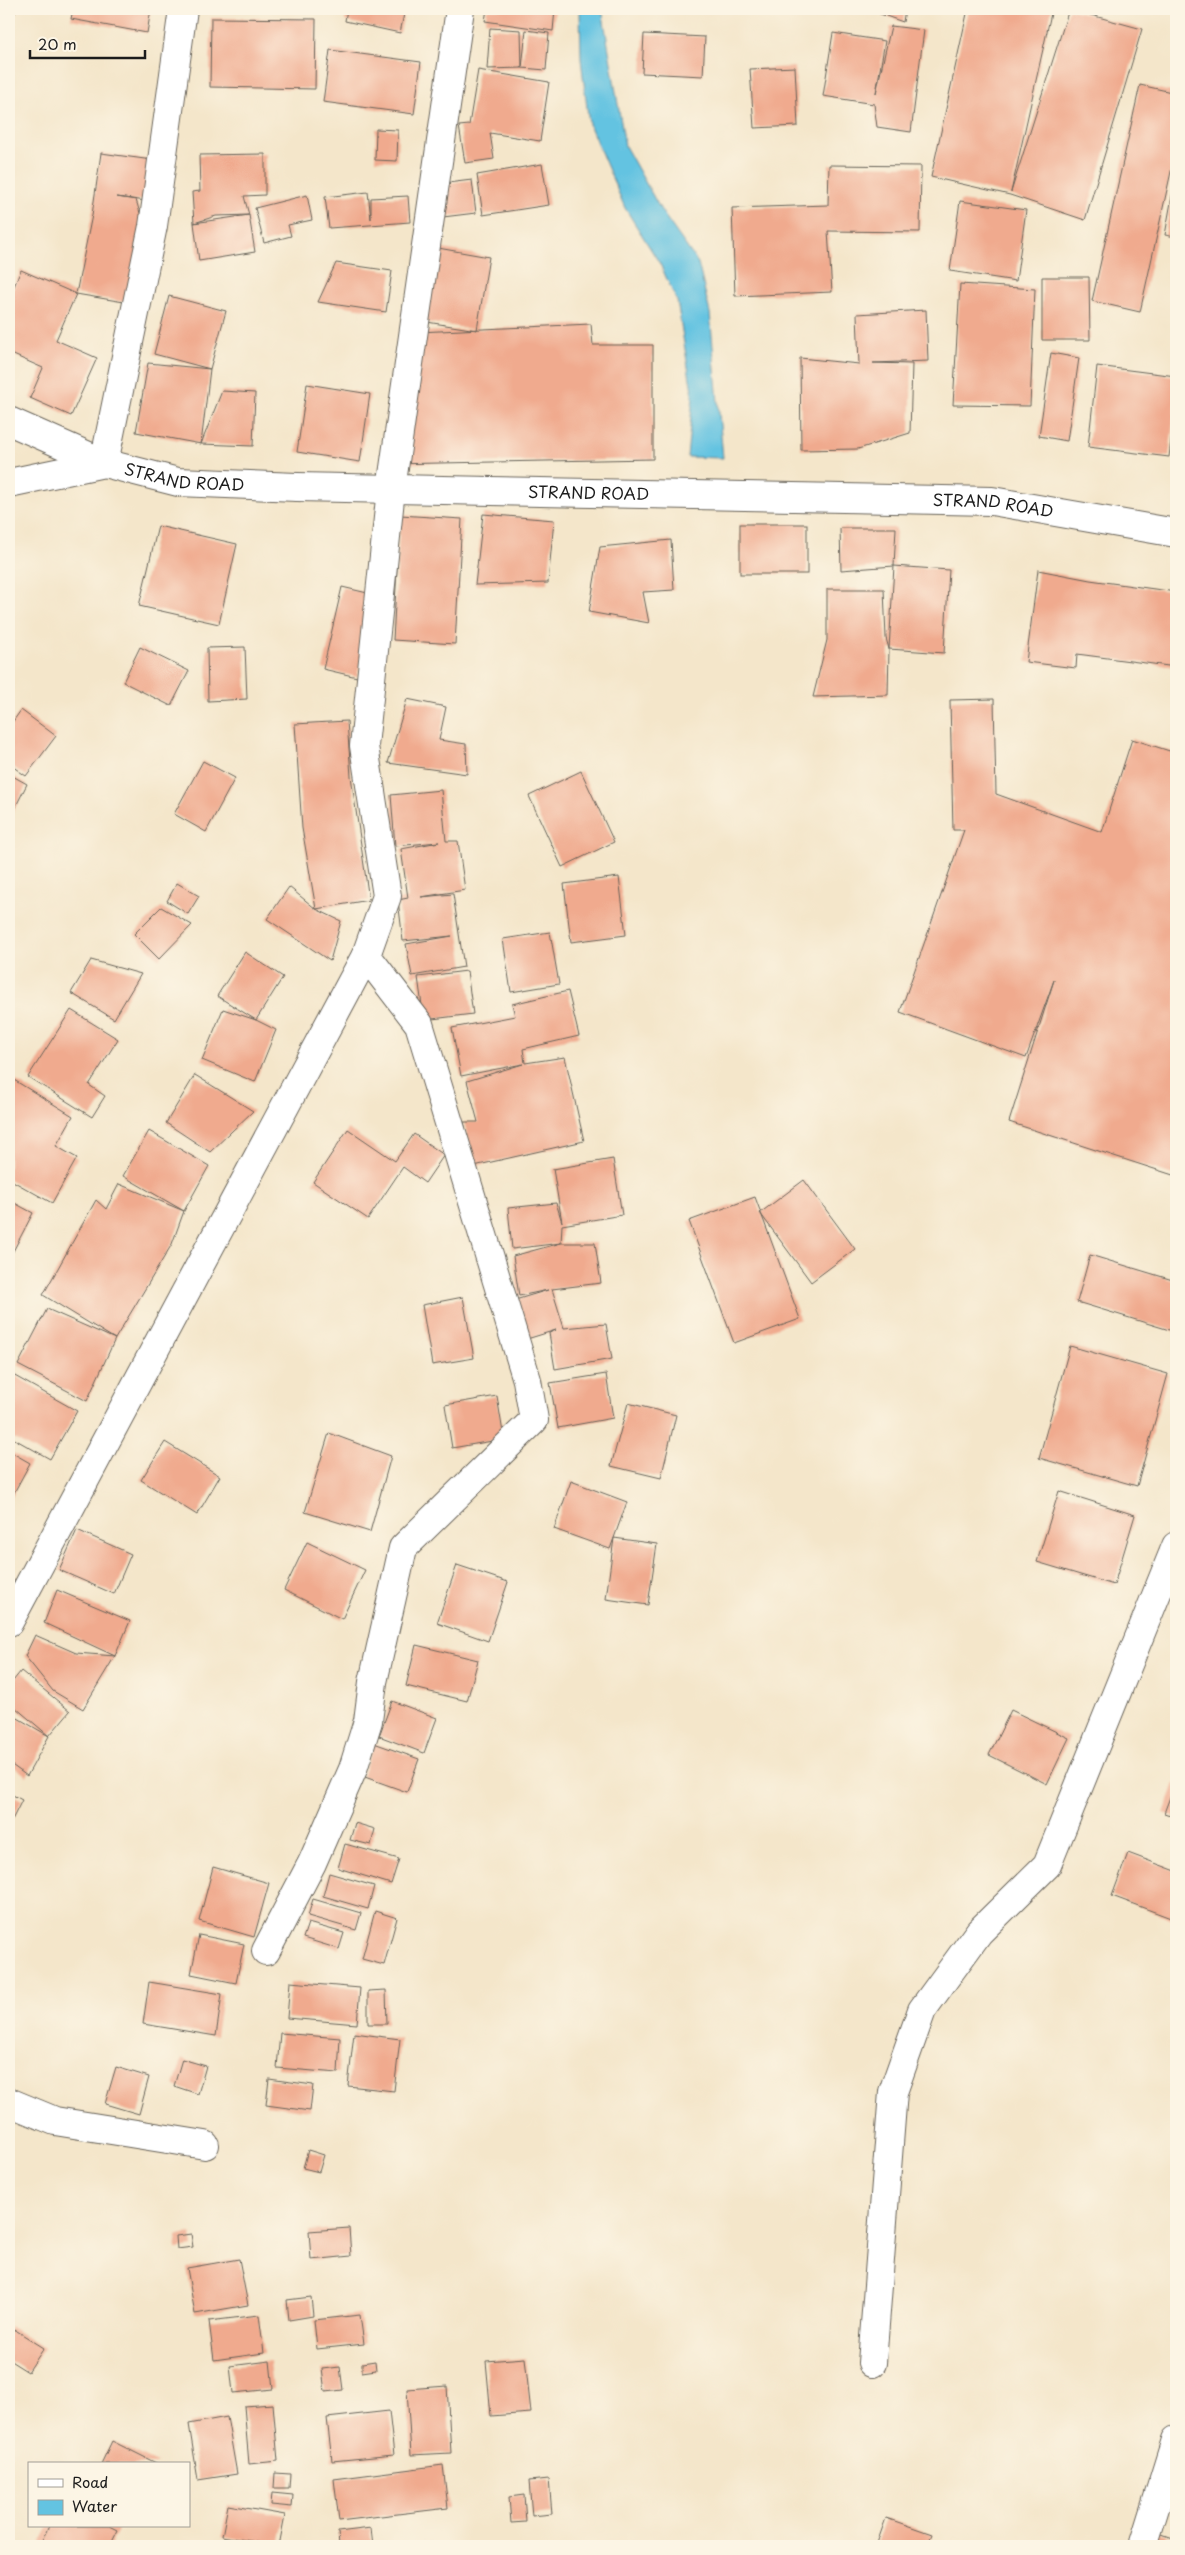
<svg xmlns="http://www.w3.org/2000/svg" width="1185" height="2555" viewBox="0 0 1185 2555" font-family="'Playpen Sans',sans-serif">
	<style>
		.water { fill: #63c3e1; stroke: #40707e }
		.building { fill: #f0aa8e }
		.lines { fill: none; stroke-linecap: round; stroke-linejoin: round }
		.minor-casing { stroke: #686359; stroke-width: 30 }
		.secondary-casing { stroke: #686359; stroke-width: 30 }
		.minor { stroke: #fff; stroke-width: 28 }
		.secondary { stroke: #fff; stroke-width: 28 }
		.labels { text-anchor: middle; stroke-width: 4; stroke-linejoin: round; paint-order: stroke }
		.street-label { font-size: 16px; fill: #1c1c1c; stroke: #fcf5e5 }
	</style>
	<rect width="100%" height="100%" fill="#fcf5e5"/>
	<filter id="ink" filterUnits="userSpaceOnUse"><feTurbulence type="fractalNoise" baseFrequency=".02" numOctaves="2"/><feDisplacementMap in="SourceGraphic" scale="10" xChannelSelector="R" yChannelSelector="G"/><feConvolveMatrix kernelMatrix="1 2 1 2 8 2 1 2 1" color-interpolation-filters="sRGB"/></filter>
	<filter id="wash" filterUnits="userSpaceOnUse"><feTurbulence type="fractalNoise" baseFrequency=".0096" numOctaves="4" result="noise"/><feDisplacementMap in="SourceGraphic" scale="20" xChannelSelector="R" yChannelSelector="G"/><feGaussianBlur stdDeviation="1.12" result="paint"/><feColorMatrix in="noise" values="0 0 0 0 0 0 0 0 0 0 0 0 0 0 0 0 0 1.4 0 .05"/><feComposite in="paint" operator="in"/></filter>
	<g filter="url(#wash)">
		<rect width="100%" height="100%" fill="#f4e6ca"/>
		<!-- water -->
		<path class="water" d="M 580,9 L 602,9 L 625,146 L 662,212 L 698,263 L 710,313 L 723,458 L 687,457 L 693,397 L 677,301 L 660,264 L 625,208 L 589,124 L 581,59 Z"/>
		<g id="blocks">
			<!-- building -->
			<g class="building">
				<path d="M 9,9 L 17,9 L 9,24 Z"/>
				<path d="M 73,9 L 151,9 L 147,33 L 71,19 Z"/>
				<path d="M 347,9 L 405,9 L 400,33 L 345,21 Z"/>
				<path d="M 487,9 L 555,9 L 553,31 L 485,21 Z"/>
				<path d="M 866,9 L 905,9 L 903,22 Z"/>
				<path d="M 968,9 L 1052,9 L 1011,192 L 1069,9 L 1142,29 L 1085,220 L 1010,195 L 931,177 Z"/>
				<path d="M 211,18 L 316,19 L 315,89 L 210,87 Z"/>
				<path d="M 891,26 L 924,30 L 911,132 L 877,127 L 874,104 L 823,96 L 833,33 L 885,41 L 876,93 Z"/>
				<path d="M 490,28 L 521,30 L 522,68 L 487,69 Z"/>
				<path d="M 526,30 L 549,33 L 546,70 L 522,68 Z"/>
				<path d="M 644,34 L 705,37 L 703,76 L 642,73 Z"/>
				<path d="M 330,50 L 421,62 L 414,114 L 323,102 Z"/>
				<path d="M 795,67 L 798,126 L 754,128 L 750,69 Z"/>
				<path d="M 478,70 L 549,82 L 540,141 L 490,133 L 494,159 L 465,163 L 459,126 L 469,125 Z"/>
				<path d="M 1140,85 L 1176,93 L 1176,149 L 1140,312 L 1092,301 Z"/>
				<path d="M 376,129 L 398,130 L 397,161 L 375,160 Z"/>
				<path d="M 101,153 L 152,160 L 146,201 L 117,197 L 136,200 L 144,226 L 130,303 L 76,294 L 92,215 Z"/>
				<path d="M 265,154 L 265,195 L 244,196 L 249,215 L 216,216 L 194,223 L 192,192 L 200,191 L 199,155 Z"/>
				<path d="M 542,164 L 549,205 L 483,215 L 477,175 Z"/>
				<path d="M 829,165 L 921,166 L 920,232 L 828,231 L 832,292 L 735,296 L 732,208 L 828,205 Z"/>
				<path d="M 472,180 L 476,213 L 443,217 L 439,184 Z"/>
				<path d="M 1175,180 L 1176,180 L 1176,237 L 1165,235 Z"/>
				<path d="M 368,192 L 371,219 L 371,198 L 408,196 L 410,222 L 329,228 L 325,197 Z"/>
				<path d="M 307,195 L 312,220 L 288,225 L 291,236 L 264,243 L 255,208 Z"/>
				<path d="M 960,201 L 1026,210 L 1016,281 L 950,271 Z"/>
				<path d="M 249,215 L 255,252 L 199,261 L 194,223 Z"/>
				<path d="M 421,245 L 489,257 L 477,330 L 408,319 Z"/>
				<path d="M 336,263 L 392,271 L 386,312 L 318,302 Z"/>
				<path d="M 21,270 L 76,294 L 56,340 L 97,358 L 71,416 L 30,398 L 43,368 L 9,353 L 9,298 Z"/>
				<path d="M 1042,277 L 1089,277 L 1090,340 L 1042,340 Z"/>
				<path d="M 960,284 L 1035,289 L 1030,406 L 953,405 Z"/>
				<path d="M 169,296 L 226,311 L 210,369 L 201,444 L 222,391 L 255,393 L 253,446 L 201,444 L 136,432 L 148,363 L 210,369 L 154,354 Z"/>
				<path d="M 926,310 L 928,361 L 873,363 L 912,364 L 910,433 L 858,449 L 801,450 L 800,358 L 859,364 L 857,314 Z"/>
				<path d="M 591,324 L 593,345 L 653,345 L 653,459 L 387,464 L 418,332 Z"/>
				<path d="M 1051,353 L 1079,358 L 1067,441 L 1039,436 Z"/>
				<path d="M 1097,366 L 1176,376 L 1176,398 L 1169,457 L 1088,447 Z"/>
				<path d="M 307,384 L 370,394 L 360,462 L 297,452 Z"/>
				<path d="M 483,514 L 554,520 L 548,583 L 475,585 Z"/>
				<path d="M 400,515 L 462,519 L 455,644 L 393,640 Z"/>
				<rect x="740" y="524" width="67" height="50"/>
				<path d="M 158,526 L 237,544 L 219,624 L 139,606 Z"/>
				<path d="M 840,528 L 896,528 L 894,566 L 841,570 Z"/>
				<path d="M 671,540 L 674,590 L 643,592 L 649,623 L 589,612 L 600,547 Z"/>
				<path d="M 894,566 L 949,570 L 944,653 L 889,649 L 888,695 L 813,697 L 827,640 L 827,589 L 884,589 L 886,638 L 889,649 Z"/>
				<path d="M 1038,570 L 1090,580 L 1176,592 L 1176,667 L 1077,654 L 1076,668 L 1026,662 Z"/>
				<path d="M 342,587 L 376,595 L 357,677 L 323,669 Z"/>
				<path d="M 140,647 L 189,671 L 171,706 L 123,682 Z"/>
				<path d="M 245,647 L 247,699 L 208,701 L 207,648 Z"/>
				<path d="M 407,699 L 446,707 L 439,740 L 466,744 L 467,774 L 388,763 Z"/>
				<path d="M 994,699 L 996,794 L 1102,832 L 1132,739 L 1176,753 L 1176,1176 L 1009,1122 L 1054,980 L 1026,1058 L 900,1012 L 964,830 L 953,830 L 950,700 Z"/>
				<path d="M 21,710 L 56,736 L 26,776 L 9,764 L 9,727 Z"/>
				<path d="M 347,721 L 351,776 L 369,900 L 316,909 L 302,828 L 295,724 Z"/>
				<path d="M 203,761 L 235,778 L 206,832 L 174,814 Z"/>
				<path d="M 581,771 L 614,842 L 562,867 L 529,796 Z"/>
				<path d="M 9,774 L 27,784 L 9,820 Z"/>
				<path d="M 441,790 L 446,841 L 458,841 L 465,890 L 421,897 L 453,894 L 464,967 L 412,976 L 406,944 L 452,936 L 403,941 L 398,900 L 408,898 L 401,849 L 439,842 L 395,846 L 391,795 Z"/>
				<path d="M 619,877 L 626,935 L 571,942 L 564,884 Z"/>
				<path d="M 177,883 L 199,896 L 188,914 L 167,901 Z"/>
				<path d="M 289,887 L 316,909 L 341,921 L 330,961 L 267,919 Z"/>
				<path d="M 161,907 L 192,925 L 159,959 L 134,934 Z"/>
				<path d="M 550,932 L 559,984 L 511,992 L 503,939 Z"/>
				<path d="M 245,952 L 283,977 L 256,1020 L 217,996 Z"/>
				<path d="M 91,960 L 141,974 L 114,1019 L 71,993 Z"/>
				<path d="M 467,971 L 473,1014 L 424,1020 L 418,977 Z"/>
				<path d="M 568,991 L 579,1036 L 523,1049 L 525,1063 L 565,1057 L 584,1141 L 474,1166 L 464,1122 L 478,1122 L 467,1081 L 523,1064 L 461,1076 L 452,1028 L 515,1016 L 512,1004 Z"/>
				<path d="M 223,1009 L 256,1020 L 276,1030 L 255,1082 L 202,1060 Z"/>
				<path d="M 71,1010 L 118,1039 L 89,1085 L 105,1096 L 92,1117 L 28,1077 Z"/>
				<path d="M 195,1075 L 253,1111 L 210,1152 L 166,1123 Z"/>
				<path d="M 9,1077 L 73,1116 L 56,1146 L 77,1158 L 52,1203 L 9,1179 Z"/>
				<path d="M 348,1129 L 395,1161 L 414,1134 L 444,1155 L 425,1183 L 403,1167 L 368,1219 L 313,1182 Z"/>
				<path d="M 149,1131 L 209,1166 L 184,1211 L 172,1244 L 115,1339 L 43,1295 L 96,1200 L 106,1209 L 119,1184 L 184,1211 L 123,1176 Z"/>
				<path d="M 613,1159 L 622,1215 L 562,1225 L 561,1243 L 512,1249 L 508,1208 L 556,1203 L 562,1222 L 553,1169 Z"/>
				<path d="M 804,1180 L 855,1249 L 811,1282 L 760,1213 Z"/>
				<path d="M 755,1197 L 800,1319 L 734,1343 L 689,1221 Z"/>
				<path d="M 9,1200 L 33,1213 L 9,1259 Z"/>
				<path d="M 561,1243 L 595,1243 L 601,1283 L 552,1289 L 564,1328 L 606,1324 L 612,1359 L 555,1369 L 549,1333 L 556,1330 L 514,1343 L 502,1304 L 548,1290 L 519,1296 L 513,1256 Z"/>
				<path d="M 1090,1255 L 1176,1281 L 1176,1332 L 1077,1302 Z"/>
				<path d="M 463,1297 L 474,1358 L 432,1365 L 422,1305 Z"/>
				<path d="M 47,1309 L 115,1339 L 87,1401 L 18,1365 Z"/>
				<path d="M 1070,1346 L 1168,1374 L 1137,1486 L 1039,1458 Z"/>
				<path d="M 606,1374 L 613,1418 L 558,1428 L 550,1383 Z"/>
				<path d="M 13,1375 L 77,1411 L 50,1459 L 9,1436 L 9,1383 Z"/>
				<path d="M 497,1396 L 504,1439 L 452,1448 L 445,1405 Z"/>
				<path d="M 628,1403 L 676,1415 L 661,1478 L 611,1466 Z"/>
				<path d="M 329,1433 L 391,1456 L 370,1532 L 305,1512 Z"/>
				<path d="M 165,1442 L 220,1476 L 197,1515 L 141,1480 Z"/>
				<path d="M 9,1451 L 30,1463 L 9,1502 Z"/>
				<path d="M 571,1481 L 627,1502 L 614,1538 L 657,1544 L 648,1605 L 606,1599 L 614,1538 L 610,1549 L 554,1529 Z"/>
				<path d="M 1059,1491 L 1135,1515 L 1114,1585 L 1037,1562 Z"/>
				<path d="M 77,1530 L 131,1554 L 114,1594 L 59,1570 Z"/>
				<path d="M 307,1542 L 365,1570 L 342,1619 L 284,1590 Z"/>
				<path d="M 457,1565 L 508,1582 L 488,1641 L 437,1623 Z"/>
				<path d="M 57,1590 L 130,1621 L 115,1656 L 83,1709 L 53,1691 L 25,1656 L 35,1635 L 76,1653 L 115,1656 L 44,1623 Z"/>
				<path d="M 416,1645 L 478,1660 L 467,1701 L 406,1686 Z"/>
				<path d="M 21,1671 L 70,1711 L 49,1736 L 9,1702 L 9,1686 Z"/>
				<path d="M 392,1701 L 437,1718 L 424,1753 L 379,1736 Z"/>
				<path d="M 1011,1710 L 1069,1738 L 1047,1784 L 989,1755 Z"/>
				<path d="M 9,1713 L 49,1736 L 27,1776 L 9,1763 Z"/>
				<path d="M 374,1743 L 419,1759 L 407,1792 L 362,1776 Z"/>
				<path d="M 1176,1781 L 1176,1817 L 1164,1813 Z"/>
				<path d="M 9,1793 L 22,1800 L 9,1826 Z"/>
				<path d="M 355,1823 L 375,1829 L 371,1845 L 350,1840 Z"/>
				<path d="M 345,1844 L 399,1859 L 391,1884 L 338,1868 Z"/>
				<path d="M 1128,1853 L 1176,1871 L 1176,1920 L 1112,1896 Z"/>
				<path d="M 213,1867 L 269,1883 L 254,1937 L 199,1921 Z"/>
				<path d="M 329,1873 L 374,1886 L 368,1909 L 323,1896 Z"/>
				<path d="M 313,1899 L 361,1913 L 356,1930 L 308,1916 Z"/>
				<path d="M 375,1911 L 397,1918 L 384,1965 L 362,1959 Z"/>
				<path d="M 308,1923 L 344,1933 L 339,1949 L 303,1938 Z"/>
				<path d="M 199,1935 L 244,1944 L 236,1983 L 191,1974 Z"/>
				<path d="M 149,1982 L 222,1994 L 216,2036 L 143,2024 Z"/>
				<path d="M 290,1982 L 360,1988 L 357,2024 L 287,2018 Z"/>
				<path d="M 386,1990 L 387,2024 L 368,2024 L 368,1991 Z"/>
				<path d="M 280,2033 L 340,2038 L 338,2073 L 277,2068 Z"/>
				<path d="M 354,2033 L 400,2039 L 394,2091 L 348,2086 Z"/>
				<path d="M 182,2059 L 206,2066 L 198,2094 L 174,2086 Z"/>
				<path d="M 116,2067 L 149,2077 L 139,2114 L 105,2104 Z"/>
				<path d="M 269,2079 L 313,2085 L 310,2111 L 266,2105 Z"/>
				<path d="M 308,2150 L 324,2155 L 319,2172 L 303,2168 Z"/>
				<path d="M 349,2228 L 351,2256 L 311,2260 L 309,2231 Z"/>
				<path d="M 191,2234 L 193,2247 L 177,2249 L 176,2236 Z"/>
				<path d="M 239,2259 L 248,2305 L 195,2314 L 187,2268 Z"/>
				<path d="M 311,2297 L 313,2316 L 289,2320 L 287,2300 Z"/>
				<path d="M 259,2315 L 264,2353 L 214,2360 L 209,2321 Z"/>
				<path d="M 360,2315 L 364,2344 L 317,2349 L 314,2320 Z"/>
				<path d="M 9,2326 L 44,2348 L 28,2372 L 9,2360 Z"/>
				<path d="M 525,2358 L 531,2413 L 491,2416 L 486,2361 Z"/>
				<path d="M 270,2361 L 273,2389 L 233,2393 L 230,2366 Z"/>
				<path d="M 375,2361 L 376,2370 L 362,2372 L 362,2363 Z"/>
				<path d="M 340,2367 L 343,2390 L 325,2392 L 322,2369 Z"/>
				<path d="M 447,2386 L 451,2453 L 411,2455 L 407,2389 Z"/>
				<path d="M 273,2404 L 278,2461 L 249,2464 L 244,2406 Z"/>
				<path d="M 389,2411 L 394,2455 L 332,2461 L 327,2418 Z"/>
				<path d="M 227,2417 L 237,2474 L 198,2480 L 189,2424 Z"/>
				<path d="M 112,2441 L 158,2464 L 101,2464 Z"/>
				<path d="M 443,2465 L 448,2508 L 339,2521 L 334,2479 Z"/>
				<path d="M 275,2473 L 290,2474 L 289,2488 L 274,2488 Z"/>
				<path d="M 549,2479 L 552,2514 L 532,2516 L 529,2481 Z"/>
				<path d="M 1176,2483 L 1176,2501 L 1170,2498 Z"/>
				<path d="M 272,2493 L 293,2495 L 292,2507 L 271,2505 Z"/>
				<path d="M 524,2495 L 526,2522 L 511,2523 L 509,2497 Z"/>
				<path d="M 228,2505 L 285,2515 L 279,2546 L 222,2536 Z"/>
				<path d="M 886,2518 L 932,2534 L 927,2546 L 876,2546 Z"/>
				<path d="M 49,2526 L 110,2526 L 118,2530 L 110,2546 L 39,2546 Z"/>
				<path d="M 371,2528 L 373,2546 L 339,2546 L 338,2532 Z"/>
				<path d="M 1156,2532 L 1176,2539 L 1176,2546 L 1152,2546 Z"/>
			</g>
		</g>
	</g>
	<g filter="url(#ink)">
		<use href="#blocks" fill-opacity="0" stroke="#686359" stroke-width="1"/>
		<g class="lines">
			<!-- minor casing -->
			<g class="minor-casing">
				<g id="minor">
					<path d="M 104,463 L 153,226 L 183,9"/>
					<path d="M 9,1622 L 366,955"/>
					<path d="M 266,1951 L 312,1863 L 353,1769 L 368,1721 L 373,1682 L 403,1548 L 534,1420 L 527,1380 L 419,1024 L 366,955 L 387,896 L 364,746 L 391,489 L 460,9"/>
					<path d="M 9,2102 L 55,2121 L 205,2145"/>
					<path d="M 872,2363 L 893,2092 L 922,2010 L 979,1932 L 1047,1865 L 1176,1546"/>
					<path d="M 1143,2546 L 1176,2440"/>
				</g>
			</g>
			<!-- secondary casing -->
			<g class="secondary-casing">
				<g id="secondary">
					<path id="s1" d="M 9,421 L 104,463 L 178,482 L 297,487 L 992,501 L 1176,533"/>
					<path d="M 9,483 L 104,463"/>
				</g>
			</g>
			<!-- minor -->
			<use href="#minor" class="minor"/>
			<!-- secondary -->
			<use href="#secondary" class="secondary"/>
		</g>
	</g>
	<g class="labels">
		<!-- street labels -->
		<g class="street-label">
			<text dy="6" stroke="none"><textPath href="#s1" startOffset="186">STRAND ROAD</textPath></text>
			<text dy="6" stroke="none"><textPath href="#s1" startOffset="591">STRAND ROAD</textPath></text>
			<text dy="6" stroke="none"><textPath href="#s1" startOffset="996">STRAND ROAD</textPath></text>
		</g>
	</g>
	<!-- margin -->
	<rect width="1185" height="2555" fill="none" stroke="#fcf5e5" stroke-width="30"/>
	<!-- legend -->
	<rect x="28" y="2462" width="162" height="65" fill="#fcf5e5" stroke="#a29e95"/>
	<rect x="38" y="2479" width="25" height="8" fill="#ffffff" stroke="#a29e95"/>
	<text x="72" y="2488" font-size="15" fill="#1c1c1c">Road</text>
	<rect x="38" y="2500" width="25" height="15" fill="#63c3e1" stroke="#a29e95"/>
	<text x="72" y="2512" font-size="15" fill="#1c1c1c">Water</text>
	<!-- scale -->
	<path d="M30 50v8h115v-8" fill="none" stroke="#1c1c1c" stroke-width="2.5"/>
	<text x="38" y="50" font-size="15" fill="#1c1c1c" stroke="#fcf5e5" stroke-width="4" paint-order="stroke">20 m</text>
</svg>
